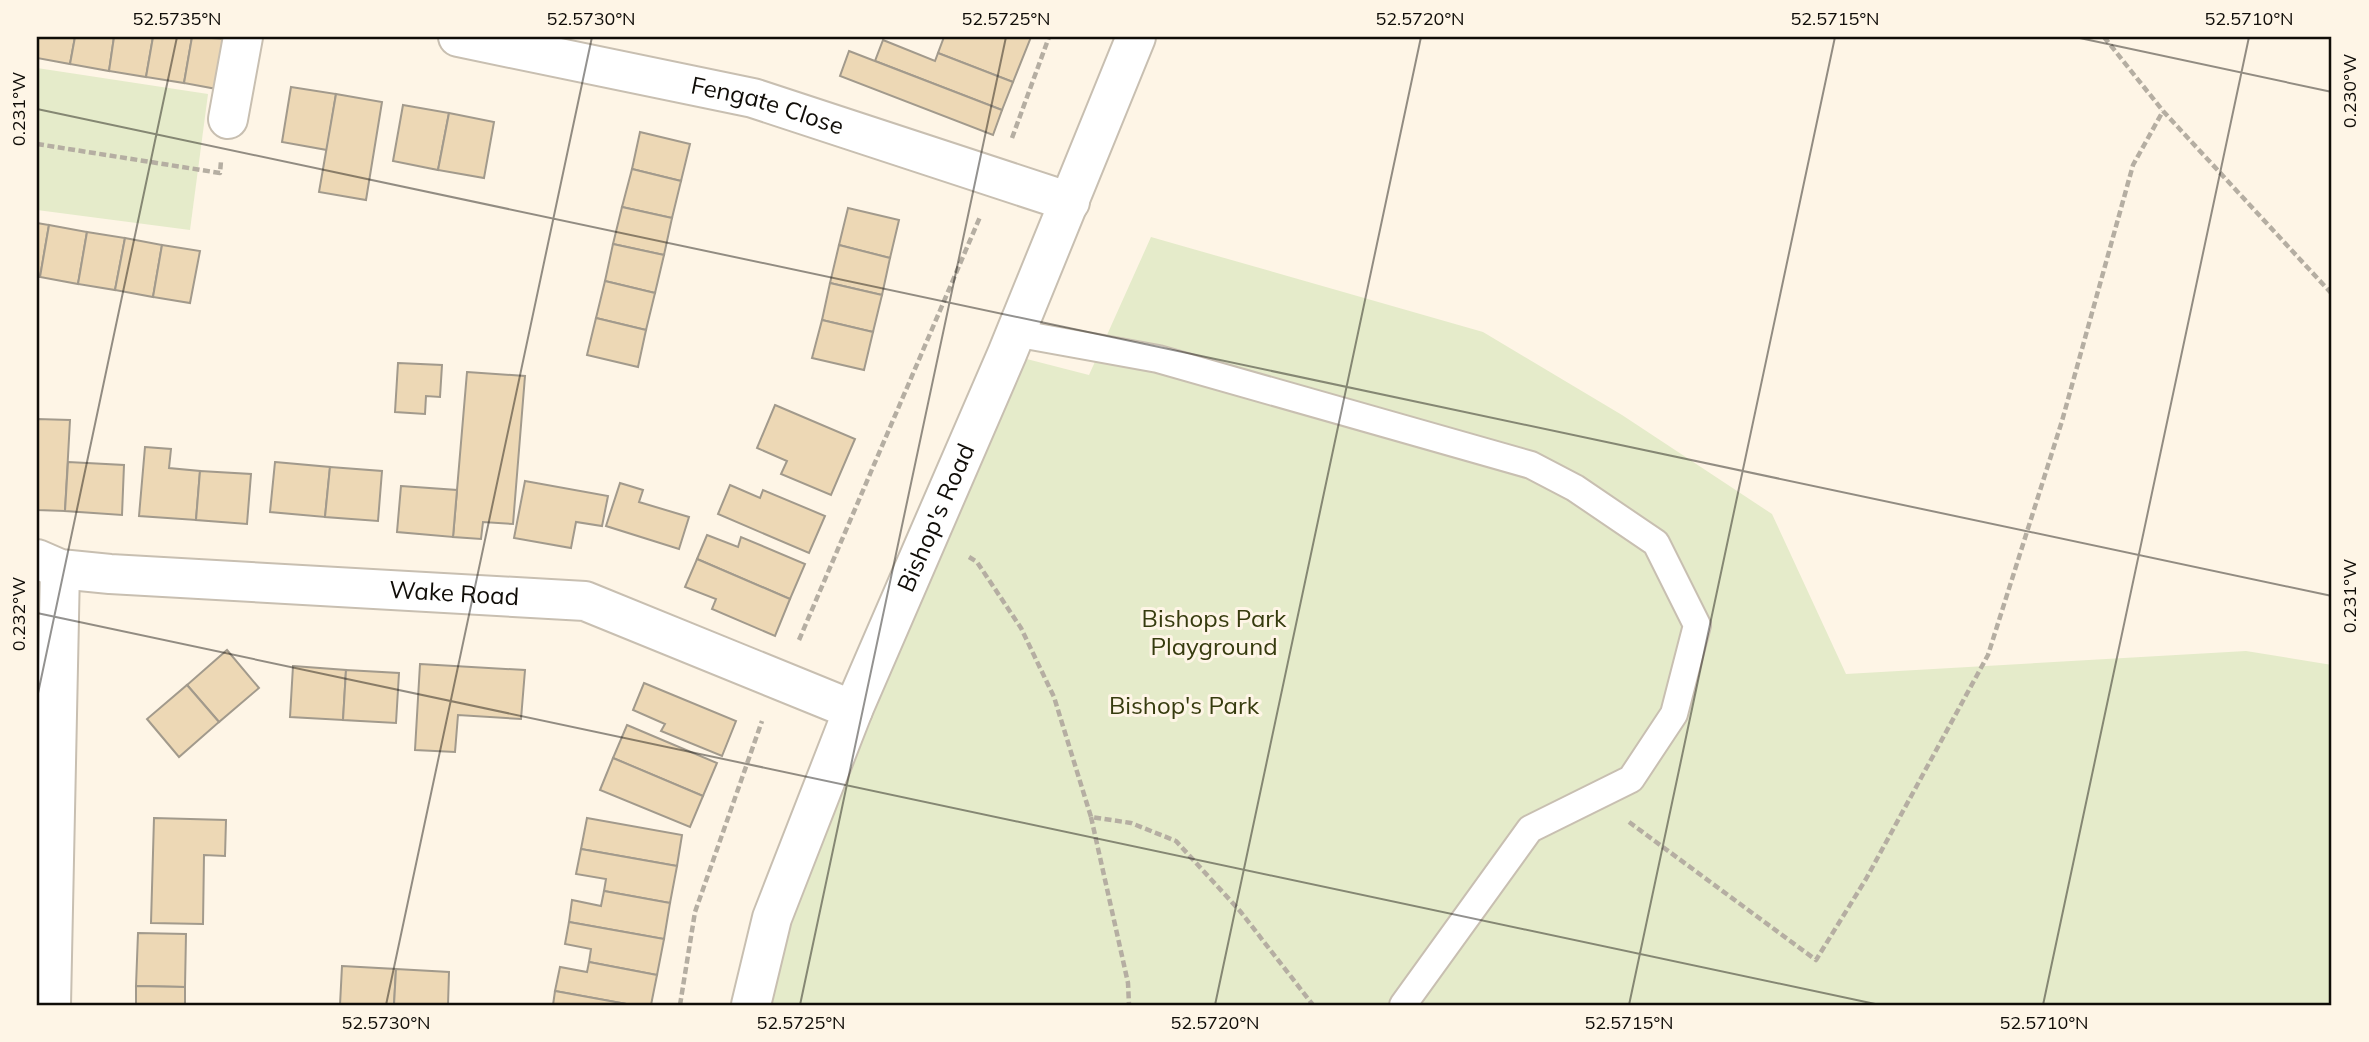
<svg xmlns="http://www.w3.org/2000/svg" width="2369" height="1042" viewBox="0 0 2369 1042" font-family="Mulish,sans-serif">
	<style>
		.green { fill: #e5ebca }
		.building { fill: #edd8b5; stroke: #a29a8c; stroke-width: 2 }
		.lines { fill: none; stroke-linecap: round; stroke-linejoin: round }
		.service-casing { stroke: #c8bfb1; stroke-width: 30 }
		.minor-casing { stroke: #c8bfb1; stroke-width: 42 }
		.tertiary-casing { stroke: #c8bfb1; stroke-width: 42 }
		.path { stroke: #b5aea2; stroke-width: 4.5; stroke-dasharray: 7 3.5; stroke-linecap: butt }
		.service { stroke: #fff; stroke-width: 26 }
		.minor { stroke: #fff; stroke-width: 38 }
		.tertiary { stroke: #fff; stroke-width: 38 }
		.ticks { fill: none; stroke: #100d08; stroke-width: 2; stroke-opacity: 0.45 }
		.labels { text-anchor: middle; stroke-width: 6; stroke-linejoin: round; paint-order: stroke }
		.street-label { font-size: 24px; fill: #100d08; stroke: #fef5e6 }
		.park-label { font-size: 24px; fill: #363b0e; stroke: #fef5e6 }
		.neatline { fill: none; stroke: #100d08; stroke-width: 2.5 }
		.ticks-label { font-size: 18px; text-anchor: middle; fill: #100d08 }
	</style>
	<rect width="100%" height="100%" fill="#fef5e6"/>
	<!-- green -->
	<g class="green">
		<path d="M 37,68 L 208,94 L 190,230 L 37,210 Z"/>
		<path d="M 1151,237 L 1483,332 L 1622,415 L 1772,514 L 1846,674 L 2246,651 L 2332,665 L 2332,1005 L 751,1005 L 1007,354 L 1089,375 Z"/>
	</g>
	<!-- building -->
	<g class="building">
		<path d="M 37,37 L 75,37 L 70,64 L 37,58 Z"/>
		<path d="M 75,37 L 114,37 L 109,71 L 70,64 Z"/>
		<path d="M 114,37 L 153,37 L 146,77 L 109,71 Z"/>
		<path d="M 153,37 L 192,37 L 184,83 L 146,77 Z"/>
		<path d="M 192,37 L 231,39 L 222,90 L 184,83 Z"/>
		<path d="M 944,37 L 1031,37 L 1013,82 L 938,53 Z"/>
		<path d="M 883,40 L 935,61 L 938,53 L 1013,82 L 1002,110 L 875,61 Z"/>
		<path d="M 849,51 L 1002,110 L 993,135 L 840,76 Z"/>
		<path d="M 291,87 L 336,94 L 327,150 L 282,142 Z"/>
		<path d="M 336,94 L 382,102 L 366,200 L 319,192 Z"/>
		<path d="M 403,105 L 449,113 L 438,170 L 393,161 Z"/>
		<path d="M 449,113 L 494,122 L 484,178 L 438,170 Z"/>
		<path d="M 640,132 L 690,144 L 681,181 L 632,169 Z"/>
		<path d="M 632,169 L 681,181 L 672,218 L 622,207 Z"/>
		<path d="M 622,207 L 672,218 L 664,255 L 613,244 Z"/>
		<path d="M 848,208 L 899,220 L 890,258 L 839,245 Z"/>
		<path d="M 37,223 L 49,225 L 40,277 L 37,277 Z"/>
		<path d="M 49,225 L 87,232 L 78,284 L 40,277 Z"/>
		<path d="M 87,232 L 125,238 L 115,290 L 78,284 Z"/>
		<path d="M 125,238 L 162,245 L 153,297 L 115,290 Z"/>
		<path d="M 613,244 L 664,255 L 655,293 L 605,281 Z"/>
		<path d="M 162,245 L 200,251 L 190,303 L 153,297 Z"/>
		<path d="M 839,245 L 890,258 L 882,295 L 830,283 Z"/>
		<path d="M 605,281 L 655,293 L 646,330 L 596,318 Z"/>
		<path d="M 830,283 L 882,295 L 873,332 L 822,320 Z"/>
		<path d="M 596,318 L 646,330 L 638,367 L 587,355 Z"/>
		<path d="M 822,320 L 873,332 L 864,370 L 812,358 Z"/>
		<path d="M 398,363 L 442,365 L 440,397 L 426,396 L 425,414 L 395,412 Z"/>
		<path d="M 467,372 L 525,376 L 513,524 L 483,522 L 481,539 L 453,537 Z"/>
		<path d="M 775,405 L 855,439 L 831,495 L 781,474 L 787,461 L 757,448 Z"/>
		<path d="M 37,419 L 70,420 L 65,511 L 37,510 Z"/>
		<path d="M 145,447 L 171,449 L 169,468 L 200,471 L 196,520 L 139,516 Z"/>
		<path d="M 68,462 L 124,465 L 122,515 L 65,511 Z"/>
		<path d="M 275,462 L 330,467 L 325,517 L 270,512 Z"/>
		<path d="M 330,467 L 382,471 L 378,521 L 325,517 Z"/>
		<path d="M 200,471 L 251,474 L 247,524 L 196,520 Z"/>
		<path d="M 525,481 L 608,496 L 602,526 L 576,522 L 571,548 L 514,538 Z"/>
		<path d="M 620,483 L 643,490 L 639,502 L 689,517 L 679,549 L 606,526 Z"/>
		<path d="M 730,485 L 760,498 L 763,490 L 825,516 L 809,553 L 718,514 Z"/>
		<path d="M 401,486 L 457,490 L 453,537 L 397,532 Z"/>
		<path d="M 707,535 L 738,547 L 741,537 L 805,564 L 790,599 L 697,559 Z"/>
		<path d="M 697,559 L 790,599 L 775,636 L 712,609 L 716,599 L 685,587 Z"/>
		<path d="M 227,650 L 259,688 L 219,722 L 187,685 Z"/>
		<path d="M 420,664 L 525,670 L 521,719 L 458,715 L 455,752 L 415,750 Z"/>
		<path d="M 293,666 L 346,670 L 343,720 L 290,717 Z"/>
		<path d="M 346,670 L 399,673 L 396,723 L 343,720 Z"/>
		<path d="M 644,683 L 736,721 L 722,756 L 661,731 L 665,724 L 633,710 Z"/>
		<path d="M 187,685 L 219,722 L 179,757 L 147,719 Z"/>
		<path d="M 627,725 L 717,763 L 703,796 L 613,758 Z"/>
		<path d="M 613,758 L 703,796 L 690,827 L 600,790 Z"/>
		<path d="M 154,818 L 226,820 L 225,856 L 204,855 L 203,924 L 151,923 Z"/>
		<path d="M 587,818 L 682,835 L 677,866 L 581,849 Z"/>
		<path d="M 581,849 L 677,866 L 670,903 L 604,891 L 606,879 L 576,874 Z"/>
		<path d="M 604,891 L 670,903 L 664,939 L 569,922 L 572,900 L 601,906 Z"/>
		<path d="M 569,922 L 664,939 L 657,975 L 589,962 L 591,949 L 565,944 Z"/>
		<path d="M 138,933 L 186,934 L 185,987 L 136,986 Z"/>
		<path d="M 589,962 L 657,975 L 651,1005 L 632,1005 L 555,991 L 560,967 L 587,972 Z"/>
		<path d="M 342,966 L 396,969 L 394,1005 L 340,1005 Z"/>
		<path d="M 396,969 L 449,972 L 448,1005 L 394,1005 Z"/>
		<path d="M 136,986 L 185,987 L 185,1005 L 136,1005 Z"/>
		<path d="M 555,991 L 632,1005 L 553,1005 Z"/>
	</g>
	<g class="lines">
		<!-- service casing -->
		<g class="service-casing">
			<path id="service" d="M 1015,333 L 1158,359 L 1531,465 L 1575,488 L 1656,543 L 1697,625 L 1674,714 L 1631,779 L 1530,829 L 1403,1005"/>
		</g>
		<!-- minor casing -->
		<g class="minor-casing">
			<g id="minor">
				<path id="s1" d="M 458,37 L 753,98 L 1070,202"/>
				<path d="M 228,119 L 243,37"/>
				<path id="s2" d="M 37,559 L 60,569 L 110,574 L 585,601 L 853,710"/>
				<path d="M 51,1005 L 60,569"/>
			</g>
		</g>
		<!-- tertiary casing -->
		<g class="tertiary-casing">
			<g id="tertiary">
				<path id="s3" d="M 751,1005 L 772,918 L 853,710 L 1007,354 L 1136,37"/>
			</g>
		</g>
		<!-- path -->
		<g class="path">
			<path d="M 2104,37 L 2163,111 L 2332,294"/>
			<path d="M 1012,138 L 1049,37"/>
			<path d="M 37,144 L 220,173 L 221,161"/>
			<path d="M 969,557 L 977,562 L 1021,628 L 1054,697 L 1091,817 L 1131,823 L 1176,841 L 1240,911 L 1313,1005"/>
			<path d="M 799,640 L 980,217"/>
			<path d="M 1091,817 L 1128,983 L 1129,1005"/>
			<path d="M 1629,822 L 1816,960 L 1866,879 L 1988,655 L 2062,421 L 2133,165 L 2163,111"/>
			<path d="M 680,1005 L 695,912 L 762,721"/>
		</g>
		<!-- service -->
		<use href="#service" class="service"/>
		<!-- minor -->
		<use href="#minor" class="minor"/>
		<!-- tertiary -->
		<use href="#tertiary" class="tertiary"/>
	</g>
	<!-- ticks -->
	<path class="ticks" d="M 2075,37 L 2332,92M 37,109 L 2332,596M 37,613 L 1880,1005M 37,698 L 177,37M 386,1005 L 592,37M 800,1005 L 1006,37M 1215,1005 L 1421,37M 1629,1005 L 1835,37M 2043,1005 L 2249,37"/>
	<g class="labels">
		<!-- street labels -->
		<g class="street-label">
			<text dy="8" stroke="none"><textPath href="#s1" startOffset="317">Fengate Close</textPath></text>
			<text dy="8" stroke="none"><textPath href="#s3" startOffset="522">Bishop's Road</textPath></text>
			<text dy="8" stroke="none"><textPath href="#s2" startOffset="420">Wake Road</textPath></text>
		</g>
		<!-- park labels -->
		<g class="park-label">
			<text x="1214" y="627">Bishops Park<tspan x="1214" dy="28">Playground</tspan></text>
			<text x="1184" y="714">Bishop's Park</text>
		</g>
	</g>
	<!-- border -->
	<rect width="2369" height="1042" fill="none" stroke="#fef5e6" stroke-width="77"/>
	<rect x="38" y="38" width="2292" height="966" class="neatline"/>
	<g class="ticks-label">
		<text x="177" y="25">52.5735°N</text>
		<text x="591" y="25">52.5730°N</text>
		<text x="1006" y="25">52.5725°N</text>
		<text x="1420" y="25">52.5720°N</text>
		<text x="1835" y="25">52.5715°N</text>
		<text x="2249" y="25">52.5710°N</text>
		<text transform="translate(2350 91) rotate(-90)" y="6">0.230°W</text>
		<text transform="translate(19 109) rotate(-90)" y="6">0.231°W</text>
		<text transform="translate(2350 596) rotate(-90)" y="6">0.231°W</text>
		<text transform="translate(19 614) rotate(-90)" y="6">0.232°W</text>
		<text x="386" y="1029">52.5730°N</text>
		<text x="801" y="1029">52.5725°N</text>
		<text x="1215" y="1029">52.5720°N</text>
		<text x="1629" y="1029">52.5715°N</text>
		<text x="2044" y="1029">52.5710°N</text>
	</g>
</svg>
